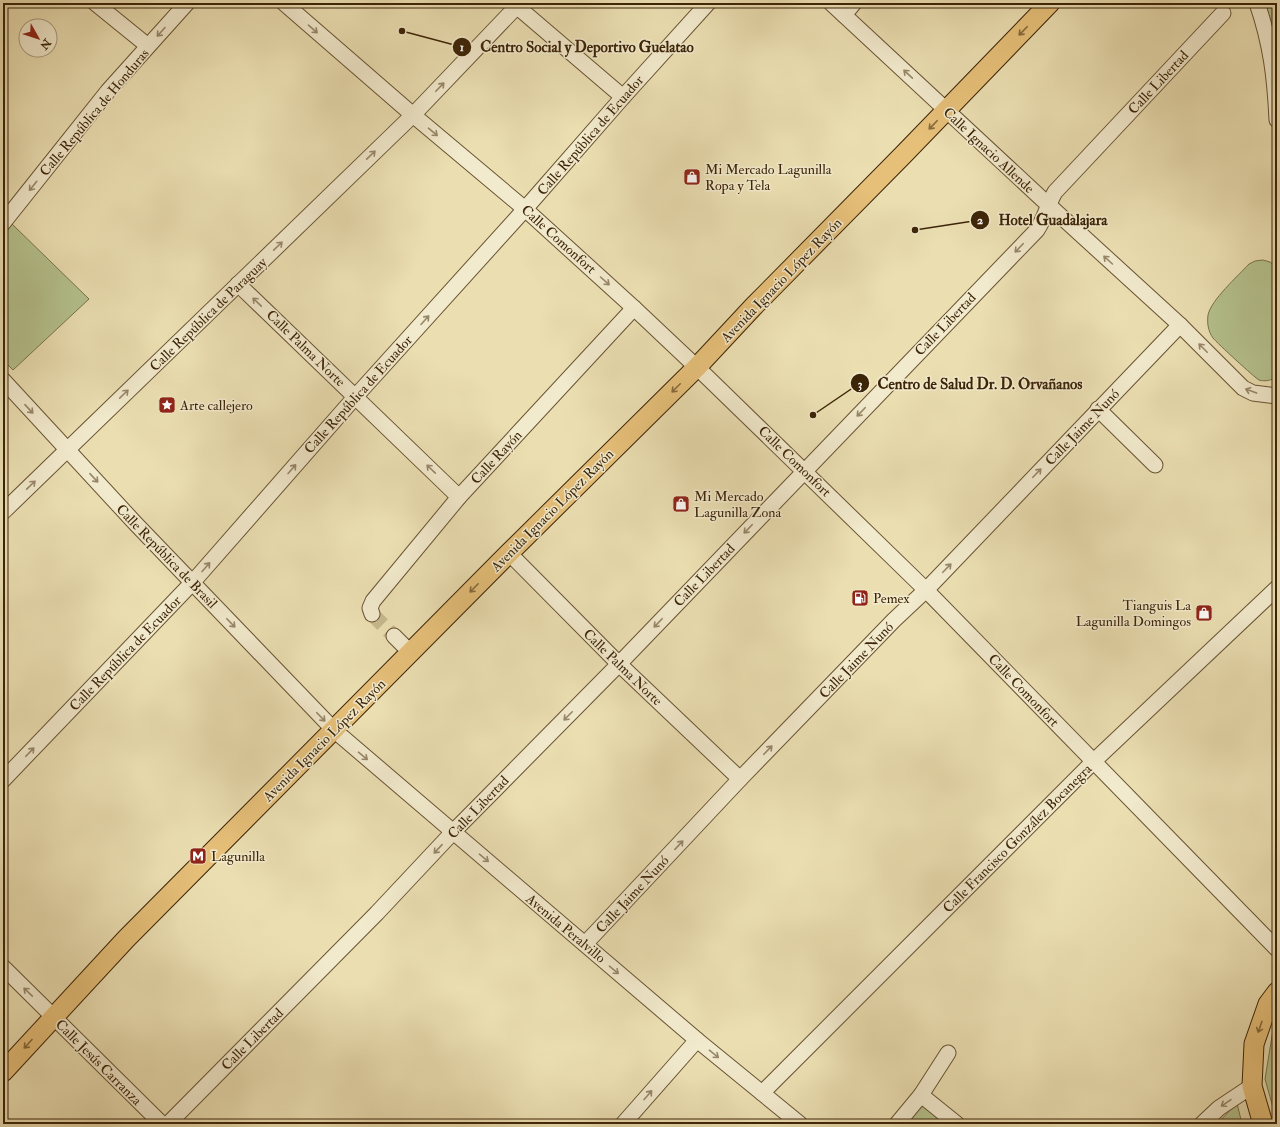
<svg xmlns="http://www.w3.org/2000/svg" width="1280" height="1127" viewBox="0 0 1280 1127" font-family="'IM FELL Double Pica',serif">
	<style>
		.green { fill: #b5c28e; stroke: #78734b }
		.lines { fill: none; stroke-linecap: round; stroke-linejoin: round }
		.minor-tunnel { stroke: #c8ba90; stroke-width: 15; stroke-dasharray: 15 8; stroke-linecap: butt }
		.minor-casing { stroke: #685332; stroke-width: 17 }
		.major-casing { stroke: #3c2408; stroke-width: 21 }
		.minor { stroke: #f2eacd; stroke-width: 15 }
		.major { stroke: #e6c079; stroke-width: 19 }
		.oneway { stroke: #97876a }
		.oneway2 { stroke: #886a3b }
		.labels { text-anchor: middle; stroke-width: 3; stroke-linejoin: round; paint-order: stroke }
		.street-label { font-size: 14px; fill: #3c2408; stroke: #f2eacd }
		.poi-label { font-size: 14px; fill: #3c2408; stroke: #f2eacd; text-anchor: start }
		.leader { fill: none; stroke: #3c2408; stroke-width: 1.5 }
		.callout-dot { fill: #3c2408; stroke: #f2eacd; stroke-width: 1.5 }
		.mark-label { font-size: 12px; text-anchor: middle; font-weight: bold; fill: #fff }
		.callout-label { font-size: 15px; text-anchor: middle; font-weight: bold; fill: #3c2408; stroke: #f2eacd; stroke-width: 3; stroke-linejoin: round; paint-order: stroke }
	</style>
	<rect width="100%" height="100%" fill="#ebdfb2"/>
	<filter id="stains"><feTurbulence type="fractalNoise" baseFrequency=".005" numOctaves="4"/><feColorMatrix values="0 0 0 0 .2 0 0 0 0 .09 0 0 0 0 .02 0 0 0 .5 -.17"/></filter>
	<radialGradient id="worn" r=".72"><stop offset=".6" stop-color="#630" stop-opacity="0"/><stop offset="1" stop-color="#630" stop-opacity=".3"/></radialGradient>
	<!-- green -->
	<g class="green">
		<path d="M 1265,3 L 1277,3 L 1277,37 L 1276,37 Z"/>
		<path d="M 12,224 L 89,299 L 13,370 L 3,360 L 3,236 Z"/>
		<path d="M 1263,260 L 1270,262 L 1277,268 L 1277,377 C 1272,380 1265,382 1259,380 C 1255,378 1217,343 1213,338 C 1208,331 1207,323 1208,315 C 1211,300 1238,276 1249,264 L 1255,261 Z"/>
		<path d="M 1277,1023 L 1277,1122 L 1265,1079 L 1273,1030 Z"/>
		<path d="M 1237,1103 L 1242,1124 L 1217,1124 Z"/>
		<path d="M 923,1105 L 946,1124 L 906,1124 Z"/>
	</g>
	<g class="lines">
		<!-- minor-tunnel -->
		<path class="minor-tunnel" d="M 372,614 L 394,636"/>
		<!-- minor casing -->
		<g class="minor-casing">
			<g id="minor">
				<path d="M 95,3 L 148,46"/>
				<path d="M 284,3 L 413,115 L 525,209 L 634,308 L 705,375 L 926,590 L 1277,949"/>
				<path d="M 513,3 L 623,97"/>
				<path d="M 831,3 L 1042,199 L 1180,325 L 1243,388 L 1253,393 L 1277,396"/>
				<path d="M 1257,3 C 1271,44 1275,77 1277,120"/>
				<path d="M 844,15 L 854,3"/>
				<path d="M 3,223 L 108,91 L 187,3"/>
				<path d="M 238,284 L 459,497"/>
				<path d="M 3,380 L 135,523 L 334,730 L 697,1040 L 800,1124"/>
				<path d="M 1098,409 L 1155,465"/>
				<path d="M 3,512 L 413,115 L 520,3"/>
				<path d="M 509,553 L 619,664 L 740,779"/>
				<path d="M 372,614 L 370,608 L 373,601 L 459,497 L 634,308"/>
				<path d="M 394,636 L 410,652"/>
				<path d="M 3,780 L 192,583 L 356,396 L 525,209 L 623,97 L 708,3"/>
				<path d="M 585,944 L 740,779 L 894,620 L 926,590 L 1180,325"/>
				<path d="M 3,967 L 162,1124"/>
				<path d="M 762,1093 L 1094,761 L 1277,588"/>
				<path d="M 921,1095 L 957,1124"/>
				<path d="M 168,1124 L 377,913 L 453,832 L 619,664 L 1037,230 C 1045,218 1048,204 1055,192 L 1223,13"/>
				<path d="M 623,1124 L 697,1040"/>
				<path d="M 897,1124 L 921,1095 L 948,1053"/>
				<path d="M 1202,1124 L 1219,1108 L 1252,1086"/>
			</g>
		</g>
		<!-- major casing -->
		<g class="major-casing">
			<g id="major">
				<path d="M 3,1072 L 126,939 L 509,553 L 697,367 L 753,307 L 903,155 L 1050,3"/>
				<path d="M 1263,1124 L 1252,1086 L 1254,1044 L 1268,1004 L 1277,992"/>
			</g>
		</g>
		<!-- minor -->
		<use href="#minor" class="minor"/>
		<!-- major -->
		<use href="#major" class="major"/>
	</g>
	<!-- one-way arrows -->
	<defs><path id="oneway-shaft" d="M-6 0H5M1.5-3L5.5 0L1.5 3" fill="none" stroke-width="1.6" stroke-linecap="round" stroke-linejoin="round"/></defs>
	<g class="oneway">
		<use href="#oneway-shaft" transform="translate(313 29) rotate(41)"/>
		<use href="#oneway-shaft" transform="translate(161 32) rotate(132)"/>
		<use href="#oneway-shaft" transform="translate(908 74) rotate(-137)"/>
		<use href="#oneway-shaft" transform="translate(440 87) rotate(-46)"/>
		<use href="#oneway-shaft" transform="translate(433 132) rotate(40)"/>
		<use href="#oneway-shaft" transform="translate(371 155) rotate(-44)"/>
		<use href="#oneway-shaft" transform="translate(33 186) rotate(129)"/>
		<use href="#oneway-shaft" transform="translate(278 246) rotate(-44)"/>
		<use href="#oneway-shaft" transform="translate(1019 248) rotate(134)"/>
		<use href="#oneway-shaft" transform="translate(1108 260) rotate(-138)"/>
		<use href="#oneway-shaft" transform="translate(605 281) rotate(42)"/>
		<use href="#oneway-shaft" transform="translate(257 302) rotate(-136)"/>
		<use href="#oneway-shaft" transform="translate(425 320) rotate(-48)"/>
		<use href="#oneway-shaft" transform="translate(1203 348) rotate(-135)"/>
		<use href="#oneway-shaft" transform="translate(1251 391) rotate(-160)"/>
		<use href="#oneway-shaft" transform="translate(124 394) rotate(-44)"/>
		<use href="#oneway-shaft" transform="translate(29 409) rotate(47)"/>
		<use href="#oneway-shaft" transform="translate(861 412) rotate(134)"/>
		<use href="#oneway-shaft" transform="translate(292 469) rotate(-49)"/>
		<use href="#oneway-shaft" transform="translate(431 469) rotate(-136)"/>
		<use href="#oneway-shaft" transform="translate(1037 473) rotate(-46)"/>
		<use href="#oneway-shaft" transform="translate(94 478) rotate(47)"/>
		<use href="#oneway-shaft" transform="translate(31 485) rotate(-44)"/>
		<use href="#oneway-shaft" transform="translate(748 529) rotate(134)"/>
		<use href="#oneway-shaft" transform="translate(206 567) rotate(-49)"/>
		<use href="#oneway-shaft" transform="translate(947 568) rotate(-46)"/>
		<use href="#oneway-shaft" transform="translate(231 623) rotate(46)"/>
		<use href="#oneway-shaft" transform="translate(658 623) rotate(134)"/>
		<use href="#oneway-shaft" transform="translate(568 716) rotate(135)"/>
		<use href="#oneway-shaft" transform="translate(321 717) rotate(46)"/>
		<use href="#oneway-shaft" transform="translate(768 750) rotate(-46)"/>
		<use href="#oneway-shaft" transform="translate(30 752) rotate(-46)"/>
		<use href="#oneway-shaft" transform="translate(363 756) rotate(40)"/>
		<use href="#oneway-shaft" transform="translate(679 845) rotate(-47)"/>
		<use href="#oneway-shaft" transform="translate(438 849) rotate(133)"/>
		<use href="#oneway-shaft" transform="translate(484 858) rotate(40)"/>
		<use href="#oneway-shaft" transform="translate(614 970) rotate(40)"/>
		<use href="#oneway-shaft" transform="translate(28 992) rotate(-136)"/>
		<use href="#oneway-shaft" transform="translate(714 1054) rotate(39)"/>
		<use href="#oneway-shaft" transform="translate(648 1095) rotate(-49)"/>
		<use href="#oneway-shaft" transform="translate(1226 1103) rotate(146)"/>
	</g>
	<g class="oneway2">
		<use href="#oneway-shaft" transform="translate(1023 31) rotate(134)"/>
		<use href="#oneway-shaft" transform="translate(933 125) rotate(134)"/>
		<use href="#oneway-shaft" transform="translate(676 388) rotate(135)"/>
		<use href="#oneway-shaft" transform="translate(474 588) rotate(135)"/>
		<use href="#oneway-shaft" transform="translate(1260 1027) rotate(109)"/>
		<use href="#oneway-shaft" transform="translate(28 1044) rotate(132)"/>
	</g>
	<!-- icons -->
	<defs>
		<g id="shop-square" transform="scale(0.9)"><rect x="-9" y="-9" width="18" height="18" rx="4" fill="#8f2418" stroke="#f2eacd"/><path d="M-5-2.5h2.3a2.7 3.5 0 0 1 5.4 0H5L5.5 6h-11ZM-1.5-2.5h3a1.5 2.3 0 0 0-3 0Z" fill="#fff"/></g>
		<g id="sight-square" transform="scale(0.9)"><rect x="-9" y="-9" width="18" height="18" rx="4" fill="#8f2418" stroke="#f2eacd"/><path d="M0-6L1.8-2.2L6-1.7L2.9 1.2L3.7 5.4L0 3.3L-3.7 5.4L-2.9 1.2L-6-1.7L-1.8-2.2Z" fill="#fff"/></g>
		<g id="fuel-square" transform="scale(0.9)"><rect x="-9" y="-9" width="18" height="18" rx="4" fill="#8f2418" stroke="#f2eacd"/><path d="M-5.5-6h7V0h2V4h1.3V-2.5L3-4.5l.8-.8L6-3V5H2.5V1h-1V6h-7ZM-4.2-4.7v3.2H.2V-4.7Z" fill="#fff"/></g>
		<g id="metro-square" transform="scale(0.9)"><rect x="-9" y="-9" width="18" height="18" rx="4" fill="#8f2418" stroke="#f2eacd"/><path d="M-5.5 5V-5H-3L0 0L3-5H5.5V5H3V-.5L0 4L-3-.5V5Z" fill="#fff"/></g>
	</defs>
	<g fill-rule="evenodd">
		<use href="#shop-square" x="692" y="177"/>
		<use href="#sight-square" x="167" y="405"/>
		<use href="#shop-square" x="681" y="504"/>
		<use href="#fuel-square" x="860" y="598"/>
		<use href="#shop-square" x="1204" y="613"/>
		<use href="#metro-square" x="198" y="856"/>
	</g>
	<g class="labels">
		<!-- street labels -->
		<g class="street-label">
			<text transform="translate(1158 82) rotate(-47)" y="5">Calle Libertad</text>
			<text transform="translate(94 112) rotate(-50)" y="5">Calle República de Honduras</text>
			<text transform="translate(590 135) rotate(-49)" y="5">Calle República de Ecuador</text>
			<text transform="translate(989 150) rotate(43)" y="5">Calle Ignacio Allende</text>
			<text transform="translate(559 239) rotate(42)" y="5">Calle Comonfort</text>
			<text transform="translate(781 280) rotate(-46)" y="5">Avenida Ignacio López Rayón</text>
			<text transform="translate(208 314) rotate(-44)" y="5">Calle República de Paraguay</text>
			<text transform="translate(945 324) rotate(-46)" y="5">Calle Libertad</text>
			<text transform="translate(306 348) rotate(44)" y="5">Calle Palma Norte</text>
			<text transform="translate(358 394) rotate(-48)" y="5">Calle República de Ecuador</text>
			<text transform="translate(1082 427) rotate(-46)" y="5">Calle Jaime Nunó</text>
			<text transform="translate(496 457) rotate(-47)" y="5">Calle Rayón</text>
			<text transform="translate(795 461) rotate(44)" y="5">Calle Comonfort</text>
			<text transform="translate(552 510) rotate(-45)" y="5">Avenida Ignacio López Rayón</text>
			<text transform="translate(167 556) rotate(46)" y="5">Calle República de Brasil</text>
			<text transform="translate(704 575) rotate(-46)" y="5">Calle Libertad</text>
			<text transform="translate(125 653) rotate(-46)" y="5">Calle República de Ecuador</text>
			<text transform="translate(856 660) rotate(-46)" y="5">Calle Jaime Nunó</text>
			<text transform="translate(623 667) rotate(44)" y="5">Calle Palma Norte</text>
			<text transform="translate(1024 690) rotate(46)" y="5">Calle Comonfort</text>
			<text transform="translate(324 740) rotate(-45)" y="5">Avenida Ignacio López Rayón</text>
			<text transform="translate(478 807) rotate(-46)" y="5">Calle Libertad</text>
			<text transform="translate(1017 838) rotate(-45)" y="5">Calle Francisco González Bocanegra</text>
			<text transform="translate(632 894) rotate(-47)" y="5">Calle Jaime Nunó</text>
			<text transform="translate(566 928) rotate(40)" y="5">Avenida Peralvillo</text>
			<text transform="translate(252 1039) rotate(-45)" y="5">Calle Libertad</text>
			<text transform="translate(99 1062) rotate(45)" y="5">Calle Jesús Carranza</text>
		</g>
		<!-- poi labels -->
		<g class="poi-label">
			<text x="705" y="174">Mi Mercado Lagunilla<tspan x="705" dy="16">Ropa y Tela</tspan></text>
			<text x="180" y="410">Arte callejero</text>
			<text x="694" y="501">Mi Mercado<tspan x="694" dy="16">Lagunilla Zona</tspan></text>
			<text x="873" y="603">Pemex</text>
			<text x="1191" y="610" text-anchor="end">Tianguis La<tspan x="1191" dy="16">Lagunilla Domingos</tspan></text>
			<text x="211" y="861">Lagunilla</text>
		</g>
	</g>
	<!-- callouts -->
	<path class="leader" d="M402 31L462 47M915 230L980 220M813 415L860 383"/>
	<g class="callout-dot">
		<circle cx="402" cy="31" r="4"/>
		<circle cx="915" cy="230" r="4"/>
		<circle cx="813" cy="415" r="4"/>
		<circle cx="462" cy="47" r="10"/>
		<circle cx="980" cy="220" r="10"/>
		<circle cx="860" cy="383" r="10"/>
	</g>
	<g class="mark-label">
		<text x="462" y="51">1</text>
		<text x="980" y="224">2</text>
		<text x="860" y="388">3</text>
	</g>
	<g class="callout-label">
		<text x="587" y="52">Centro Social y Deportivo Guelatao</text>
		<text x="1053" y="225">Hotel Guadalajara</text>
		<text x="980" y="389">Centro de Salud Dr. D. Orvañanos</text>
	</g>
	<!-- margin -->
	<rect width="1280" height="1127" fill="none" stroke="#ebdfb2" stroke-width="16"/>
	<rect x="4" y="4" width="1272" height="1119" fill="none" stroke="#3c2408" stroke-width="2"/>
	<rect x="8" y="8" width="1264" height="1111" fill="none" stroke="#3c2408"/>
	<!-- north arrow -->
	<g transform="translate(38 38) rotate(129)"><circle r="19" fill="#f2eacd" stroke="#a99b7e"/>
	<path d="M0-3L7 15L0 10L-7 15Z" fill="#8f2418"/>
	<text y="-6" font-size="11" font-weight="bold" text-anchor="middle" fill="#3c2408">N</text>
	</g>
	<rect width="100%" height="100%" filter="url(#stains)"/>
	<rect width="100%" height="100%" fill="url(#worn)"/>
</svg>
